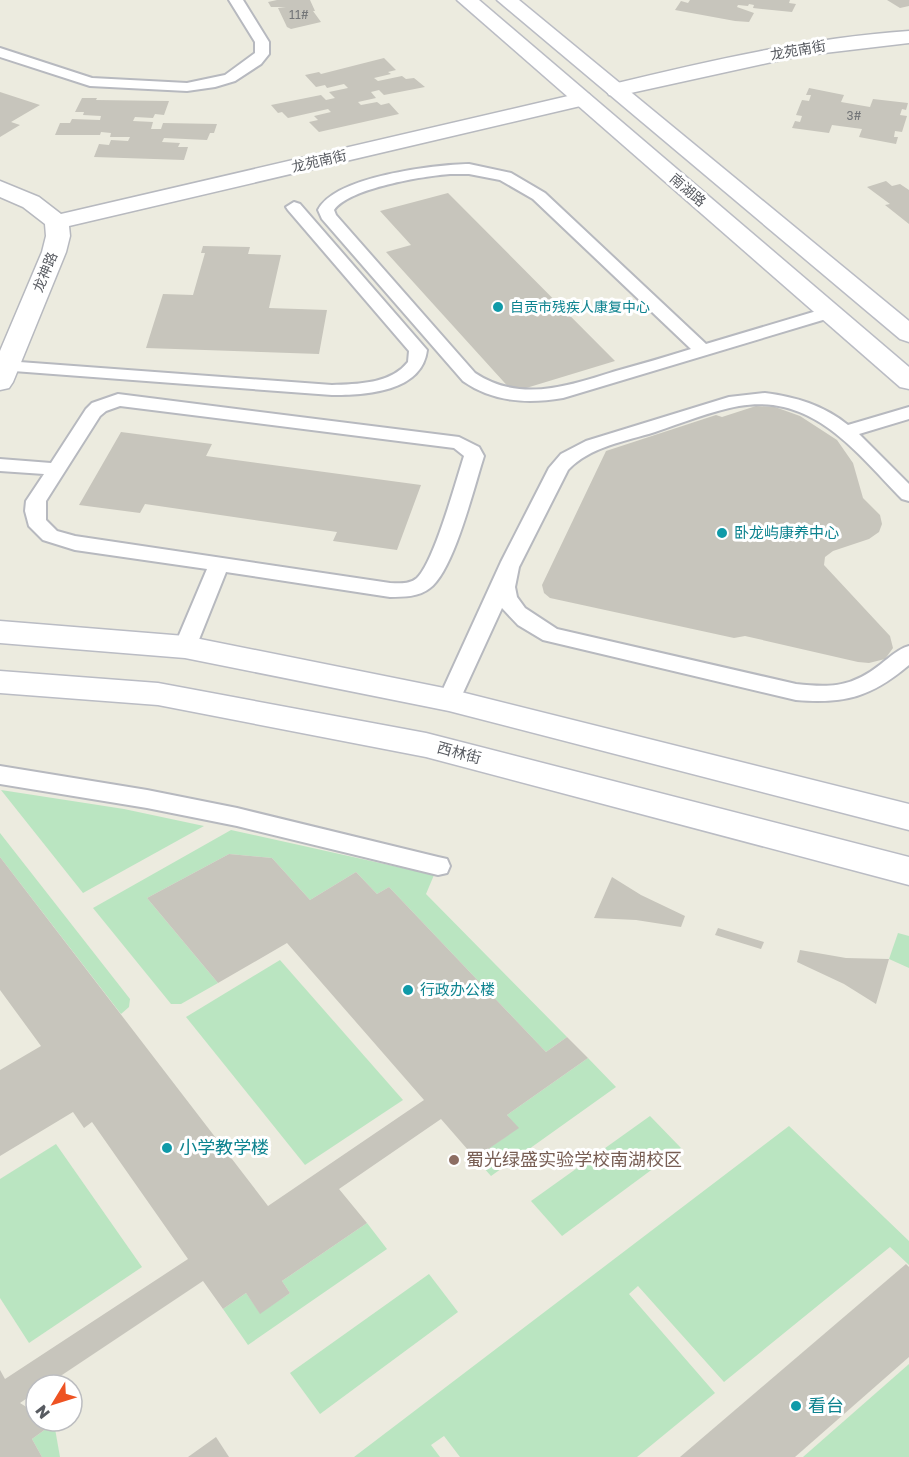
<svg xmlns="http://www.w3.org/2000/svg" width="909" height="1457" viewBox="0 0 909 1457" font-family="'Golos Text','Noto Sans SC',sans-serif">
	<style>
		.green { fill: #bae5c1 }
		.building { fill: #c7c5bc }
		.lines { fill: none; stroke-linecap: round; stroke-linejoin: round }
		.lane-casing { stroke: #b7b9bf; stroke-width: 4 }
		.street-casing { stroke: #b7b9bf; stroke-width: 3 }
		.secondary-casing { stroke: #babcc4; stroke-width: 3 }
		.lane { fill: #fff; fill-rule: evenodd }
		.street { fill: #fff; fill-rule: evenodd }
		.secondary { fill: #fff; fill-rule: evenodd }
		.culture-dot { fill: #0f9aa8; stroke: #fff; stroke-width: 2 }
		.education-dot { fill: #8d6e63; stroke: #fff; stroke-width: 2 }
		.labels { text-anchor: middle; stroke-width: 6; stroke-linejoin: round; paint-order: stroke }
		.number-label { font-size: 12px; fill: #747678 }
		.far-street-label { font-size: 14px; fill: #585b61; stroke: #fff }
		.far-culture-label { font-size: 14px; fill: #0d838f; stroke: #fff; text-anchor: start }
		.culture-label { font-size: 15px; fill: #0d838f; stroke: #fff; text-anchor: start }
		.street-label { font-size: 15px; fill: #585b61; stroke: #fff }
		.near-culture-label { font-size: 18px; fill: #0d838f; stroke: #fff; text-anchor: start }
		.near-education-label { font-size: 18px; fill: #785e54; stroke: #fff; text-anchor: start }
	</style>
	<rect width="100%" height="100%" fill="#ecebdf"/>
	<!-- green -->
	<g class="green">
		<path d="M 1,790 L 124,809 L 204,826 L 83,893 Z"/>
		<path d="M 231,830 L 434,875 L 426,894 L 567,1037 L 546,1052 L 389,887 L 377,894 L 356,872 L 310,900 L 272,858 L 229,854 L 147,898 L 218,983 L 181,1004 L 171,1004 L 93,908 Z"/>
		<path d="M 0,833 L 130,999 L 129,1007 L 121,1014 L 0,857 Z"/>
		<path d="M 898,933 L 909,936 L 909,968 L 889,959 Z"/>
		<path d="M 280,960 L 403,1100 L 305,1165 L 186,1017 Z"/>
		<path d="M 588,1058 L 616,1087 L 491,1176 L 475,1158 L 518,1128 L 507,1115 Z"/>
		<path d="M 650,1116 L 681,1148 L 562,1236 L 531,1201 Z"/>
		<path d="M 789,1126 L 909,1241 L 909,1265 L 890,1247 L 724,1382 L 638,1286 L 629,1294 L 715,1393 L 637,1457 L 460,1457 L 444,1436 L 431,1445 L 440,1457 L 354,1457 Z"/>
		<path d="M 56,1144 L 142,1267 L 29,1343 L 0,1298 L 0,1179 Z"/>
		<path d="M 367,1223 L 387,1249 L 248,1345 L 223,1309 L 246,1293 L 260,1313 L 290,1293 L 282,1281 Z"/>
		<path d="M 429,1274 L 458,1312 L 320,1414 L 290,1373 Z"/>
		<path d="M 909,1364 L 909,1457 L 803,1457 Z"/>
		<path d="M 54,1423 L 60,1457 L 42,1457 L 32,1439 Z"/>
	</g>
	<!-- building -->
	<g class="building">
		<path d="M 277,0 L 310,0 L 315,11 L 313,11 L 321,22 L 291,29 L 287,27 L 278,8 L 286,7 L 271,7 L 268,2 Z"/>
		<path d="M 690,0 L 790,0 L 789,3 L 796,4 L 792,12 L 753,8 L 754,5 L 749,4 L 748,6 L 738,5 L 737,7 L 754,13 L 749,22 L 735,21 L 675,10 L 681,1 L 688,3 Z"/>
		<path d="M 887,0 L 909,0 L 909,6 L 900,8 Z"/>
		<path d="M 384,58 L 396,70 L 388,72 L 391,74 L 374,78 L 378,81 L 402,76 L 406,79 L 414,78 L 425,87 L 384,95 L 379,90 L 371,92 L 376,98 L 358,102 L 361,105 L 377,102 L 381,105 L 389,103 L 399,114 L 319,132 L 309,122 L 318,120 L 314,116 L 331,112 L 328,109 L 288,118 L 282,112 L 278,113 L 271,105 L 321,95 L 326,100 L 335,98 L 329,92 L 348,88 L 344,84 L 327,88 L 325,85 L 316,87 L 305,75 L 319,72 L 321,74 Z"/>
		<path d="M 809,88 L 844,95 L 841,102 L 870,107 L 873,99 L 908,103 L 906,110 L 902,109 L 900,115 L 907,116 L 902,132 L 895,131 L 894,137 L 898,137 L 896,144 L 859,137 L 862,129 L 832,125 L 829,133 L 792,128 L 795,121 L 800,122 L 802,116 L 796,115 L 802,100 L 809,101 L 811,95 L 806,95 Z"/>
		<path d="M 0,92 L 40,105 L 11,122 L 20,125 L 0,137 Z"/>
		<path d="M 82,98 L 97,98 L 96,100 L 169,101 L 164,115 L 155,114 L 153,118 L 135,117 L 133,121 L 153,122 L 151,129 L 161,129 L 163,123 L 217,124 L 214,133 L 210,133 L 207,140 L 164,138 L 162,142 L 180,143 L 178,147 L 188,147 L 184,160 L 94,157 L 99,144 L 109,145 L 111,140 L 128,141 L 130,137 L 110,137 L 111,133 L 101,132 L 100,135 L 55,135 L 60,123 L 70,123 L 72,119 L 100,120 L 101,116 L 83,115 L 84,112 L 75,112 Z"/>
		<path d="M 886,181 L 892,186 L 900,184 L 909,190 L 909,224 L 885,205 L 890,204 L 867,187 Z"/>
		<path d="M 448,193 L 615,361 L 513,392 L 386,252 L 411,245 L 380,211 Z"/>
		<path d="M 203,246 L 250,247 L 248,254 L 281,255 L 269,308 L 327,310 L 319,354 L 146,348 L 163,294 L 193,295 L 205,253 L 201,253 Z"/>
		<path d="M 756,406 L 775,407 L 800,416 L 837,440 L 853,463 L 863,498 L 880,515 L 882,524 L 879,532 L 869,539 L 833,551 L 825,557 L 824,565 L 890,636 L 893,648 L 885,659 L 869,663 L 858,662 L 745,636 L 734,638 L 550,598 L 544,593 L 542,585 L 606,451 L 716,415 L 722,417 Z"/>
		<path d="M 121,432 L 212,444 L 206,456 L 421,485 L 397,550 L 333,541 L 337,532 L 145,504 L 140,513 L 79,505 Z"/>
		<path d="M 229,854 L 272,858 L 310,900 L 356,872 L 377,894 L 389,887 L 546,1052 L 567,1037 L 588,1058 L 507,1115 L 519,1128 L 475,1158 L 441,1119 L 339,1189 L 367,1223 L 282,1281 L 290,1293 L 260,1314 L 246,1293 L 223,1309 L 203,1281 L 47,1385 L 36,1385 L 36,1392 L 20,1403 L 36,1413 L 36,1421 L 50,1421 L 54,1423 L 32,1439 L 42,1457 L 0,1457 L 0,1370 L 5,1379 L 188,1259 L 92,1122 L 84,1128 L 73,1112 L 0,1156 L 0,1070 L 41,1046 L 0,990 L 0,857 L 268,1206 L 424,1100 L 287,943 L 218,983 L 147,898 Z"/>
		<path d="M 612,877 L 641,895 L 685,916 L 681,927 L 636,920 L 594,918 Z"/>
		<path d="M 718,928 L 764,942 L 761,949 L 715,935 Z"/>
		<path d="M 800,950 L 846,958 L 889,959 L 876,1004 L 844,984 L 797,962 Z"/>
		<path d="M 906,1264 L 909,1267 L 909,1357 L 795,1457 L 680,1457 Z"/>
		<path d="M 216,1437 L 229,1457 L 188,1457 Z"/>
	</g>
	<g class="lines">
		<!-- lane casing -->
		<g class="lane-casing">
			<g id="lane">
				<path d="M 229,0 L 243,0 L 269,42 L 269,54 L 261,64 L 235,81 L 215,87 L 187,91 L 90,86 L 0,57 L 0,48 L 92,78 L 187,83 L 225,75 L 255,53 L 255,42 Z"/>
				<path d="M 469,164 L 511,173 L 545,193 L 706,344 L 830,307 L 836,308 L 839,312 L 836,316 L 563,398 C 527,404 493,402 463,381 L 322,219 L 318,210 C 335,176 434,165 469,164 ZM 450,174 L 469,174 L 500,180 L 533,199 L 691,349 C 666,357 641,364 616,371 C 568,386 520,403 475,373 L 336,215 L 334,210 C 349,188 424,176 450,174 Z"/>
				<path d="M 294,202 L 300,204 L 427,350 C 422,392 366,395 332,395 L 0,370 L 0,362 L 6,361 L 332,385 C 357,384 391,384 408,362 L 409,351 L 288,210 L 286,207 Z"/>
				<path d="M 765,393 C 796,397 823,405 848,425 L 909,407 L 909,419 L 859,434 L 909,484 L 909,501 L 902,499 C 856,452 813,393 739,406 C 711,411 682,423 655,432 C 626,441 589,447 568,470 L 519,567 L 515,587 L 517,597 L 525,608 L 557,629 L 796,684 C 832,688 852,687 881,664 C 890,657 898,649 909,646 L 909,665 C 871,697 845,704 796,700 L 543,640 L 518,625 L 502,608 L 457,706 L 449,708 L 441,706 L 438,700 L 501,562 L 549,468 L 561,454 L 586,441 L 729,397 Z"/>
				<path d="M 118,394 L 459,437 L 479,447 L 484,456 C 474,487 454,570 430,588 C 419,597 403,597 390,597 L 226,572 L 196,647 L 193,652 L 185,654 L 177,652 L 174,647 L 207,569 L 75,550 L 43,540 L 29,526 L 25,511 L 26,501 L 44,474 L 0,471 L 0,459 L 51,463 L 86,409 L 92,403 ZM 120,406 L 454,448 L 464,456 C 456,481 434,562 417,578 C 409,585 399,583 390,583 L 75,536 L 57,531 L 46,520 L 46,501 L 100,416 L 106,411 Z"/>
				<path d="M 0,766 L 147,790 L 237,808 L 438,857 L 447,859 L 450,866 L 447,873 L 438,875 L 237,826 L 147,808 L 0,784 Z"/>
			</g>
		</g>
		<!-- street casing -->
		<g class="street-casing">
			<g id="street">
				<path d="M 909,31 L 909,43 L 799,56 L 617,96 L 609,95 L 606,90 L 609,85 C 708,61 807,38 909,31 Z"/>
				<path d="M 581,93 L 589,94 L 592,99 L 589,104 L 69,226 L 70,236 L 66,252 L 13,382 L 9,388 L 0,390 L 0,351 L 42,252 L 46,236 L 45,224 L 23,207 L 0,197 L 0,181 L 39,197 L 61,214 Z"/>
			</g>
		</g>
		<!-- secondary casing -->
		<g class="secondary-casing">
			<g id="secondary">
				<path d="M 457,0 L 479,0 L 909,367 L 909,389 L 900,387 Z"/>
				<path d="M 497,0 L 519,0 L 909,321 L 909,342 L 900,339 Z"/>
				<path d="M 0,621 L 185,636 L 449,689 L 909,804 L 909,830 L 449,711 L 185,658 L 0,643 Z"/>
				<path d="M 0,671 L 158,683 L 426,733 L 909,857 L 909,885 L 426,757 L 158,705 L 0,693 Z"/>
			</g>
		</g>
		<!-- lane -->
		<use href="#lane" class="lane"/>
		<!-- street -->
		<use href="#street" class="street"/>
		<!-- secondary -->
		<use href="#secondary" class="secondary"/>
	</g>
	<!-- markers -->
	<g class="culture-dot">
		<circle cx="498" cy="307" r="6"/>
		<circle cx="722" cy="533" r="6"/>
		<circle cx="408" cy="990" r="6"/>
		<circle cx="167" cy="1148" r="6"/>
		<circle cx="796" cy="1406" r="6"/>
	</g>
	<circle class="education-dot" cx="454" cy="1160" r="6"/>
	<g class="labels">
		<!-- number labels -->
		<g class="number-label">
			<text x="299" y="19">11#</text>
			<text x="854" y="120">3#</text>
		</g>
		<!-- far-street labels -->
		<g class="far-street-label">
			<text transform="translate(798 50) rotate(-10)" y="5">龙苑南街</text>
			<text transform="translate(319 161) rotate(-13)" y="5">龙苑南街</text>
			<text transform="translate(688 190) rotate(41)" y="5">南湖路</text>
			<text transform="translate(45 272) rotate(-68)" y="5">龙神路</text>
		</g>
		<!-- far-culture labels -->
		<g class="far-culture-label">
			<text x="510" y="312">自贡市残疾人康复中心</text>
		</g>
		<!-- culture labels -->
		<g class="culture-label">
			<text x="734" y="538">卧龙屿康养中心</text>
			<text x="420" y="995">行政办公楼</text>
		</g>
		<!-- street labels -->
		<g class="street-label">
			<text transform="translate(459 753) rotate(15)" y="5">西林街</text>
		</g>
		<!-- near-culture labels -->
		<g class="near-culture-label">
			<text x="179" y="1154">小学教学楼</text>
			<text x="808" y="1412">看台</text>
		</g>
		<!-- near-education labels -->
		<g class="near-education-label">
			<text x="466" y="1166">蜀光绿盛实验学校南湖校区</text>
		</g>
	</g>
	<!-- north arrow -->
	<g transform="translate(54 1403) rotate(232)"><circle r="28" fill="#ffffff" stroke="#bcbdc0" stroke-width="1.5"/>
	<path d="M0-4.5L10 22L0 15L-10 22Z" fill="#ee5323"/>
	<text y="-9" font-size="16" font-weight="bold" text-anchor="middle" fill="#585b61">N</text>
	</g>
</svg>
